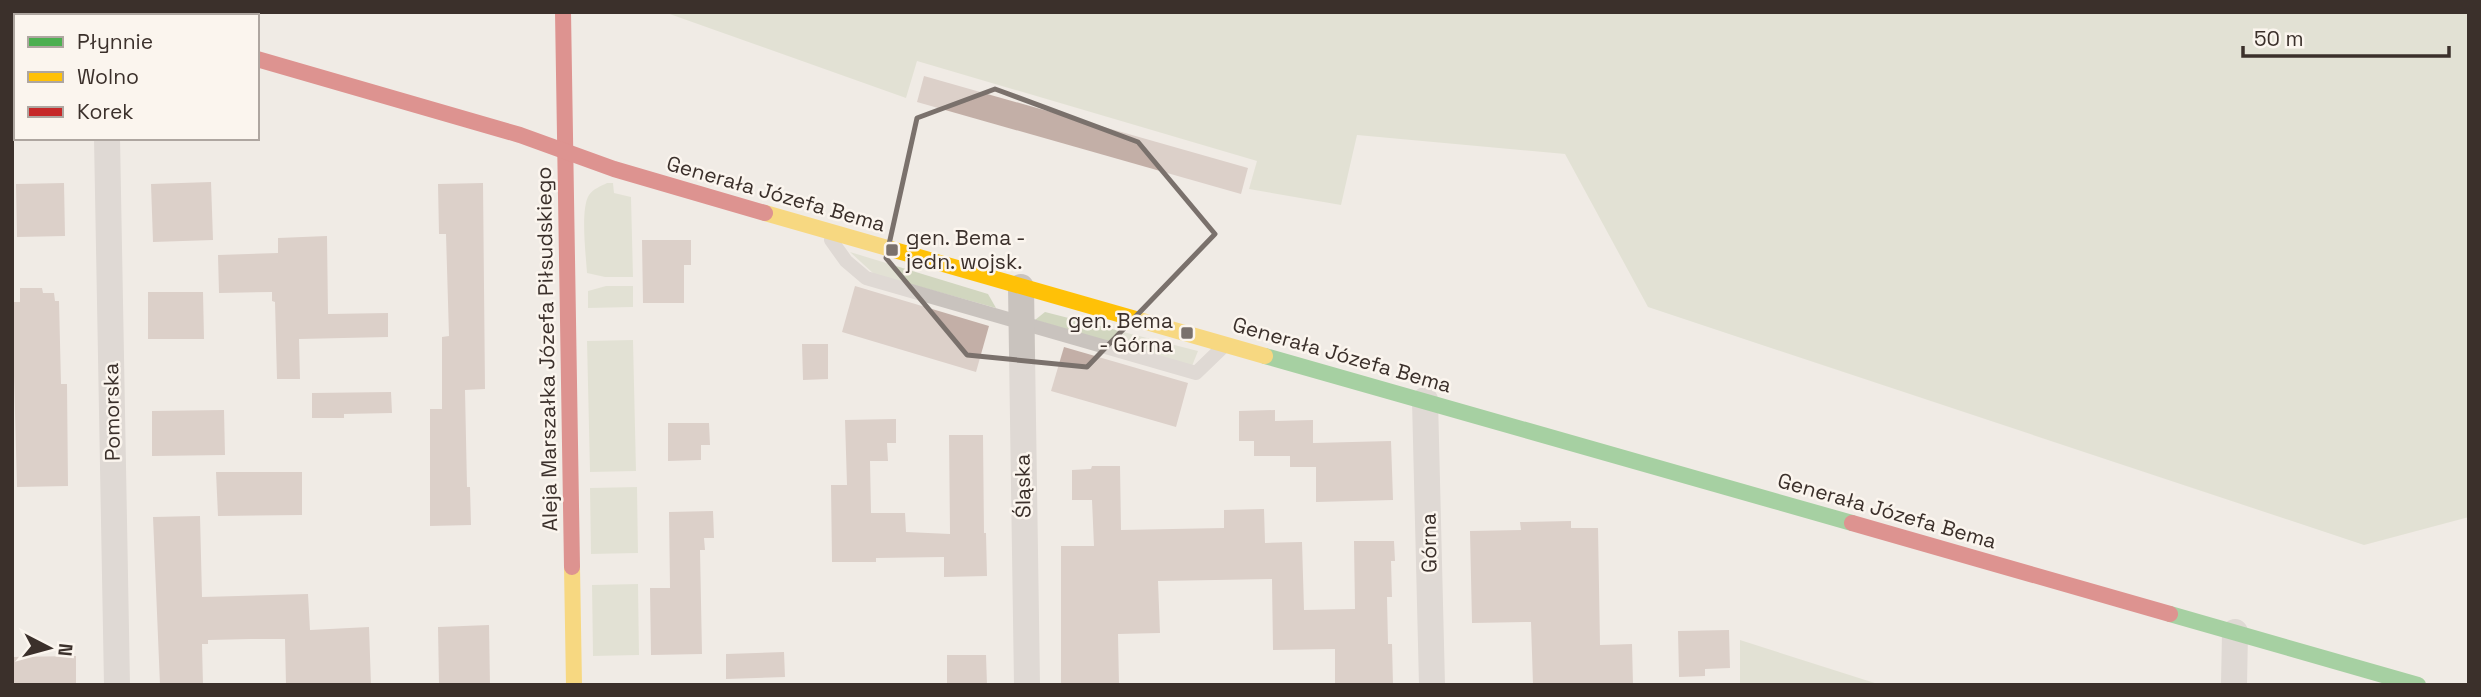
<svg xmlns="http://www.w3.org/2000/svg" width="2481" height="697" viewBox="0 0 2481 697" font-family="'Space Grotesk',sans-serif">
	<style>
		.green { fill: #d1d6bf }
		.building { fill: #c3afa7 }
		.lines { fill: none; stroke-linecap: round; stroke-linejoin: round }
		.lane { stroke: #c9c3be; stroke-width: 14 }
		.street { stroke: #c9c3be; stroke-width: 26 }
		.fast { stroke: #4caf50; stroke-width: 16 }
		.slow { stroke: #ffc107; stroke-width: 16 }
		.jam { stroke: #c62828; stroke-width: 16 }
		.marked { fill: none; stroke: #7a716c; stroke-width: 5; stroke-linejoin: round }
		.poi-dot { fill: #7a716c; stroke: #fbf5ee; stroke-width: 2.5 }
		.labels { text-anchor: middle; stroke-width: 5; stroke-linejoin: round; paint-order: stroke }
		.street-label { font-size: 21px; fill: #3b302b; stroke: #fbf5ee }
		.poi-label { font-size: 21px; fill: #3b302b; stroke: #fbf5ee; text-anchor: start }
	</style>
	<rect width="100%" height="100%" fill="#f0ebe5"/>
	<!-- green -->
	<g class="green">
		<path d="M 664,12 L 2469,12 L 2469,517 L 2364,545 L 1648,307 L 1565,154 L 1357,135 L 1341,205 L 1249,189 L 1257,161 L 917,61 L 906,98 Z"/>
		<path d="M 607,183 L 613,183 L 614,193 L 631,197 L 633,277 L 605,277 L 587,273 C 586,256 580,209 589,195 C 593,189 601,186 607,183 Z"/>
		<path d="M 850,252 L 988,294 L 996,308 L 874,274 Z"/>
		<path d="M 606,286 L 633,286 L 633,307 L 588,308 L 588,291 Z"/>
		<path d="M 1045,312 L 1198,351 L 1192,366 L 1035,320 Z"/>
		<path d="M 633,340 L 636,471 L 590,472 L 587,341 Z"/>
		<path d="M 637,487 L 638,553 L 591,554 L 590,488 Z"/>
		<path d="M 638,584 L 639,655 L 593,656 L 592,585 Z"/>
		<path d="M 1740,640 L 1881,685 L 1740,685 Z"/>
	</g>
	<!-- building -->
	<g class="building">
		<path d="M 924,76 L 1248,168 L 1241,194 L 917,102 Z"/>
		<path d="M 211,182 L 213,240 L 153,242 L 151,184 Z"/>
		<path d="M 64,183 L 65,236 L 17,237 L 16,184 Z"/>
		<path d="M 483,183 L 485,389 L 465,390 L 467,487 L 470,487 L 471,525 L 430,526 L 430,409 L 442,409 L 442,337 L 449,336 L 446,234 L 439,234 L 438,184 Z"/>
		<path d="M 327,236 L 328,314 L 388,313 L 388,337 L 299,339 L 300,379 L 277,379 L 275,302 L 272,301 L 272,292 L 219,293 L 218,255 L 278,253 L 278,238 Z"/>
		<path d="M 642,240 L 691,240 L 691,265 L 684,265 L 684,303 L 643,303 Z"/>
		<path d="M 855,286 L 989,326 L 976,372 L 842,332 Z"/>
		<path d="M 20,288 L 42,288 L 43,293 L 54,293 L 55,301 L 59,301 L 61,384 L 67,384 L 68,486 L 17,487 L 12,302 L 20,302 Z"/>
		<path d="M 148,292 L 203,292 L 204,339 L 148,339 Z"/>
		<path d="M 802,344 L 828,344 L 828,379 L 803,380 Z"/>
		<path d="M 1064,347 L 1188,383 L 1176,427 L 1051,391 Z"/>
		<path d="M 391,392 L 392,413 L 344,414 L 344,418 L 312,418 L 312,393 Z"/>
		<path d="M 224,410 L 225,455 L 152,456 L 152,411 Z"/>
		<path d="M 1275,410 L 1275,421 L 1313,420 L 1313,443 L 1391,441 L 1393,500 L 1316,502 L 1316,467 L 1290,467 L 1290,456 L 1254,456 L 1254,441 L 1239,441 L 1239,411 Z"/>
		<path d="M 896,419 L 896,443 L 887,443 L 888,461 L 870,461 L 871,513 L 905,513 L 906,532 L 950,534 L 949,435 L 983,435 L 984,533 L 986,533 L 987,576 L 944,577 L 944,557 L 876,558 L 876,562 L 832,562 L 831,485 L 847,485 L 845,420 Z"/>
		<path d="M 668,423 L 709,423 L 710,445 L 701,445 L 701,460 L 668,461 Z"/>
		<path d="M 1092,466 L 1120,466 L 1121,530 L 1224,528 L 1224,510 L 1264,509 L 1265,543 L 1302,542 L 1304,610 L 1355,609 L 1354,541 L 1394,541 L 1395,561 L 1391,561 L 1392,597 L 1387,597 L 1388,644 L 1392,644 L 1393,685 L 1335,685 L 1335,649 L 1273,650 L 1272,579 L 1158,581 L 1160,633 L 1118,634 L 1119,685 L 1061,685 L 1061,546 L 1094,546 L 1092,500 L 1072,500 L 1072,470 L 1091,469 Z"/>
		<path d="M 216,472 L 302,472 L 302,515 L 218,516 Z"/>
		<path d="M 713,511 L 714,538 L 704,538 L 705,550 L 700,550 L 702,654 L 651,655 L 650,588 L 670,588 L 669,512 Z"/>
		<path d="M 200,516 L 202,597 L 308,594 L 310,630 L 369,627 L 371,685 L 286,685 L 285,639 L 251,639 L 208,640 L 208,644 L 202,644 L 203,685 L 160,685 L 153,517 Z"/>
		<path d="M 1571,521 L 1571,528 L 1598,528 L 1600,645 L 1632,644 L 1633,685 L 1533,685 L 1531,622 L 1472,623 L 1470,531 L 1521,530 L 1520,522 Z"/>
		<path d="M 489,625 L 490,685 L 439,685 L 438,627 Z"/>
		<path d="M 1729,630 L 1730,668 L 1705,669 L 1705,676 L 1679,677 L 1678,631 Z"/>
		<path d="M 784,652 L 785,677 L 726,679 L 726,654 Z"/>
		<path d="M 947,655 L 986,655 L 987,685 L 947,685 Z"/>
		<path d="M 76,656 L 76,685 L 12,685 L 12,657 Z"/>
	</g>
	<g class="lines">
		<!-- lane -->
		<path class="lane" d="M 831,240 L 846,261 L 866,278 L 1196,373 L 1224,346"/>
		<!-- street -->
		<g class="street">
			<path d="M 107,138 L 117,685"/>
			<path d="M 1021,287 L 1027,685"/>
			<path d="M 1425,400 L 1432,685"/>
			<path d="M 2234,685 L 2235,632"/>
		</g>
		<!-- fast -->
		<g class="fast">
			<path d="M 1265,356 L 1852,523"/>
			<path d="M 2170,614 L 2418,685"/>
		</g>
		<!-- slow -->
		<g class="slow">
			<path d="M 765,213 L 1265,356"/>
			<path d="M 572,567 L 574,685"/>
		</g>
		<!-- jam -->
		<g class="jam">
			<path d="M 97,12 L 109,16"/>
			<path d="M 563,12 L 572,567"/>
			<path d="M 257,59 L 520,135 L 614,169 L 765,213"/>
			<path d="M 1852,523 L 2170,614"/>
		</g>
	</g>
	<!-- marked area -->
	<path d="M0 0H2481V697H0ZM 995,89 L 1138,142 L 1215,234 L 1087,367 L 967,355 L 886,258 L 917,118 Z" fill="#f0ebe5" fill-opacity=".55" fill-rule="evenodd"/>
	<path class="marked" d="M 995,89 L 1138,142 L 1215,234 L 1087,367 L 967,355 L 886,258 L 917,118 Z"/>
	<!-- markers -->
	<g class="poi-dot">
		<rect x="885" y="243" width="14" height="14" rx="3.5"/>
		<rect x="1180" y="326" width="14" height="14" rx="3.5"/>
	</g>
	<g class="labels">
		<!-- street labels -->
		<g class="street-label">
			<text transform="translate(776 194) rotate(16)" y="7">Generała Józefa Bema</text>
			<text transform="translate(547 349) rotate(-91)" y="7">Aleja Marszałka Józefa Piłsudskiego</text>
			<text transform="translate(1342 355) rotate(16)" y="7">Generała Józefa Bema</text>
			<text transform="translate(112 412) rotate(-91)" y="7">Pomorska</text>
			<text transform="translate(1023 486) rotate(-91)" y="7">Śląska</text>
			<text transform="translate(1887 511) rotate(16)" y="7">Generała Józefa Bema</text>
			<text transform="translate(1429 543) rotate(-91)" y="7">Górna</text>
		</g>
		<!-- poi labels -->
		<g class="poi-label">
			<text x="906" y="245">gen. Bema -<tspan x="906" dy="24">jedn. wojsk.</tspan></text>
			<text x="1173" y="328" text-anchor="end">gen. Bema<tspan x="1173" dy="24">- Górna</tspan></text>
		</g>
	</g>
	<!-- border -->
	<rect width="2481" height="697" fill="none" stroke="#3b302b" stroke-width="28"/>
	<!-- legend -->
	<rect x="14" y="14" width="245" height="126" fill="#fbf5ee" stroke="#aea6a0" stroke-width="2"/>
	<rect x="28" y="37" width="35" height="10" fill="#4caf50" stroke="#aea6a0" stroke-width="2"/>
	<text x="77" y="49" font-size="21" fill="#3b302b">Płynnie</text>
	<rect x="28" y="72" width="35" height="10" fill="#ffc107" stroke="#aea6a0" stroke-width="2"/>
	<text x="77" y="84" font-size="21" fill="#3b302b">Wolno</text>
	<rect x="28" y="107" width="35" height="10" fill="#c62828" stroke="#aea6a0" stroke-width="2"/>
	<text x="77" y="119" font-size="21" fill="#3b302b">Korek</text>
	<!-- north arrow -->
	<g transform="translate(49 648) rotate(96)" stroke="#fbf5ee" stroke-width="5" paint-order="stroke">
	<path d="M0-5L12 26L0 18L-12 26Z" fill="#3b302b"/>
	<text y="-10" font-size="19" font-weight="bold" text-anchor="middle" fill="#3b302b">N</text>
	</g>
	<!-- scale -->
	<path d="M2243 46v10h206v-10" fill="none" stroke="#3b302b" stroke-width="3.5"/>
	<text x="2254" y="46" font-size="21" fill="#3b302b" stroke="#fbf5ee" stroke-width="5" paint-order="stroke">50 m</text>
</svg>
